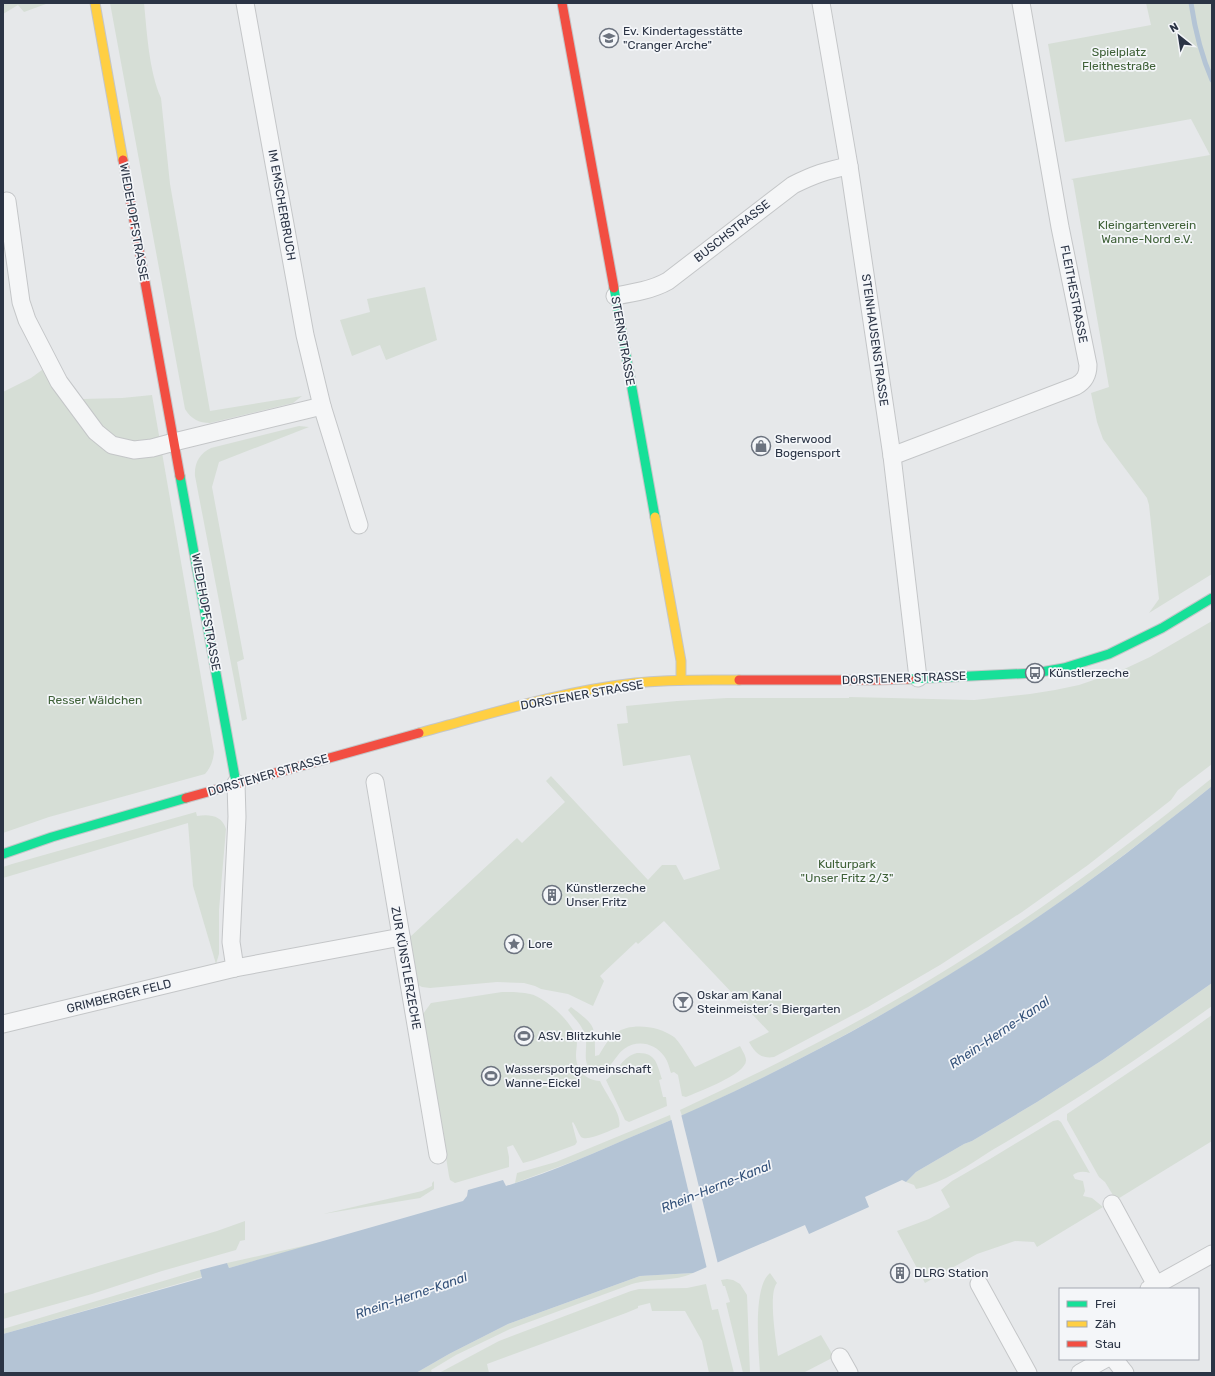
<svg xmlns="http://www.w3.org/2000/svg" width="1215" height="1376" viewBox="0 0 1215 1376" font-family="Rubik,sans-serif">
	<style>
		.green { fill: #d6ded6 }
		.water { fill: #b4c4d5 }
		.pier { fill: #e6e8ea }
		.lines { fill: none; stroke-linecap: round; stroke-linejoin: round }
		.stream { stroke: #b4c4d5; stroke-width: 5 }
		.street-casing { stroke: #c4c6c8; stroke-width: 19 }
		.fast-casing { stroke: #c4c6c8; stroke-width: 11 }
		.slow-casing { stroke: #c4c6c8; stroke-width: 11 }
		.jam-casing { stroke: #c4c6c8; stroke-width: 11 }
		.street { stroke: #f5f6f7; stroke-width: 17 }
		.fast { stroke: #16e098; stroke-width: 9 }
		.slow { stroke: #ffcf43; stroke-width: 9 }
		.jam { stroke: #f24e42; stroke-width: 9 }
		.labels { text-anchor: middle; stroke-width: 3.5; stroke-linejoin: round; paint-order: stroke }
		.poi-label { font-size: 12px; fill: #2b3445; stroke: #f4f6f9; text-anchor: start }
		.park-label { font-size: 12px; fill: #3f6138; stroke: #f4f6f9 }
		.street-label { font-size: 12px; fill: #2b3445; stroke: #f4f6f9 }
		.water-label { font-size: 13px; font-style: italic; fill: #34527a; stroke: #f4f6f9 }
	</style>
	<rect width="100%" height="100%" fill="#e6e8ea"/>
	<!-- green -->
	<g class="green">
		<path d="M 3,3 L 45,3 L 46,4 L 24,12 L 18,5 L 3,14 Z"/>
		<path d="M 110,3 L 144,3 C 147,33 149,71 161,98 L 170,184 L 210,411 L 302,396 L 293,403 L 210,423 C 199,423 191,419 185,409 Z"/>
		<path d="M 1146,3 L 1212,3 L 1212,574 L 1149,613 L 1159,599 L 1149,505 L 1147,498 L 1103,439 L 1097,422 L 1091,393 L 1109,387 L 1073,180 L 1071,179 L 1210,155 L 1191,119 L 1065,142 L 1048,44 L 1151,25 Z"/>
		<path d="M 425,287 L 437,340 L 386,360 L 380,345 L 352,356 L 340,320 L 370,312 L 367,299 Z"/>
		<path d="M 53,362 L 82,399 L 122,398 L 152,395 L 214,752 C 213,761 211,767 205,774 L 49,817 L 3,833 L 3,392 L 31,378 Z"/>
		<path d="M 299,426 L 309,427 L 219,462 L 212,487 L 244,659 L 237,662 L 247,719 L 242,721 L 195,476 C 194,463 200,453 211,448 Z"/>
		<path d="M 1212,621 L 1212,764 L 1178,790 L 1171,800 L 1088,865 L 1022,912 L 940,965 L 868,1007 L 774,1057 C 761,1059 755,1053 749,1042 L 769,1032 L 664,921 L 638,944 L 636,942 L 600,976 L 604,981 L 593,1006 L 568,994 L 541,989 L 535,986 L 524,983 L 497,982 L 430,988 L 422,987 L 418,985 L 410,937 L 517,838 L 522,843 L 565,802 L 546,781 L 551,776 L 648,880 L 662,865 L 676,865 L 684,880 L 720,869 L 690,755 L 623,766 L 617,724 L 628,723 L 626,706 L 677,701 L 727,698 L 849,698 L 849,697 L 974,700 L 1030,694 L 1055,690 L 1079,685 L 1120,671 L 1150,657 Z"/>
		<path d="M 1212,778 L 1212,786 C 1139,845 1065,901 986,952 C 889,1014 787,1068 682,1116 L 680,1110 C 774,1066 866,1020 954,965 C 1044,909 1129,845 1212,778 Z"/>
		<path d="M 196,812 L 197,816 C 209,814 222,815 226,829 L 219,910 L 219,954 L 216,964 L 193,886 L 188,823 L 3,878 L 3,867 L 12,864 Z"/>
		<path d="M 1212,983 L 1212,1006 C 1141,1057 1069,1105 994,1149 C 970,1164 944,1183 916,1189 L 914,1185 L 906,1182 L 916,1172 L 964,1144 L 972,1141 L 1037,1102 L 1104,1059 Z"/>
		<path d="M 502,992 C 511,992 521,992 530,994 C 545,997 572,1022 576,1037 C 578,1043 576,1049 576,1055 C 576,1070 585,1080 600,1081 C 605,1093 623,1115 619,1127 C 610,1130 588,1142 581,1137 C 578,1133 576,1126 573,1122 L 572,1123 L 577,1142 L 575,1145 L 534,1160 L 523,1163 L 513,1145 L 507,1147 L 509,1157 L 509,1167 L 455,1183 L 450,1180 L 449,1176 L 423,1014 L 431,1003 Z"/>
		<path d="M 571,1007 C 596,1026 595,1025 595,1056 L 599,1055 C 604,1047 608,1039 616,1033 C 631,1022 659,1026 674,1037 C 680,1042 690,1060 695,1067 L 740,1046 C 742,1050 746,1056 746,1060 C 747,1074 697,1092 686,1097 L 682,1096 L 678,1075 L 674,1072 L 671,1073 C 669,1067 668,1061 664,1056 C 655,1043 637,1039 624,1049 C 615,1055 608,1077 594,1071 C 580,1066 589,1046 585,1035 C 582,1025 574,1018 568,1010 Z"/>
		<path d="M 1212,1015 L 1212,1141 L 1116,1200 L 1105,1182 L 1099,1177 L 1067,1120 L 1067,1114 L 1174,1042 Z"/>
		<path d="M 637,1053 C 656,1052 657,1064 662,1079 L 659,1080 L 663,1097 L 666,1097 L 667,1106 L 629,1122 L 625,1120 L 606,1080 C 618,1071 623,1056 637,1053 Z"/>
		<path d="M 670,1115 L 671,1120 L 580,1159 L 515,1183 L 517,1173 L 556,1162 Z"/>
		<path d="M 1058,1120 L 1061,1122 L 1090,1173 C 1084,1171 1078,1171 1073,1175 L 1075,1179 L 1083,1181 L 1085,1191 L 1083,1196 L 1092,1198 L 1103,1207 L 1037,1247 L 1034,1242 L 1015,1241 L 977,1254 L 925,1283 L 897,1231 L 929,1219 L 950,1207 L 941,1190 L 952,1181 L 990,1159 L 1053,1121 Z"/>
		<path d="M 434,1181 L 434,1189 L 420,1198 L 323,1214 L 422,1191 L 432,1186 L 432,1183 Z"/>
		<path d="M 245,1221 L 245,1240 L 240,1241 L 236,1250 L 162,1271 L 92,1294 L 3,1319 L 3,1294 L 217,1231 Z"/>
		<path d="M 330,1240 L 229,1268 L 227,1263 Z"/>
		<path d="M 200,1270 L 202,1277 L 3,1334 L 3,1329 Z"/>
		<path d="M 693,1273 C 675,1282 652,1278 632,1284 L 510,1329 L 456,1355 L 431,1370 L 432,1373 L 416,1373 L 449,1354 L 508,1324 L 640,1276 Z"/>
		<path d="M 770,1273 L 777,1283 C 768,1293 776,1341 778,1356 L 821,1335 L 834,1357 L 803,1373 L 760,1373 C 759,1351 752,1287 770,1273 Z"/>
		<path d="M 727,1279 L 733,1280 L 740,1284 L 747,1295 L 750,1373 L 743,1373 L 726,1303 L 730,1302 L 725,1286 L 723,1286 L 721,1280 Z"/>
		<path d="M 706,1284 L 712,1310 L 718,1309 L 734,1373 L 709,1373 L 702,1341 L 685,1311 L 652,1311 L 650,1303 L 638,1306 L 638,1308 L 626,1313 L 487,1364 L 489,1373 L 439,1373 L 499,1341 L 631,1291 L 639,1289 L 687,1288 Z"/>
	</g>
	<!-- water -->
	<path class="water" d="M 1212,786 L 1212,983 L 1104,1059 L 1037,1102 L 972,1141 L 964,1144 L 916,1172 L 906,1182 L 902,1180 L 865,1197 L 869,1207 L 809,1234 L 805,1225 L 693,1273 L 640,1276 L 508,1324 L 449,1354 L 416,1373 L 3,1373 L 3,1334 L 202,1278 L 200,1270 L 227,1263 L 229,1268 L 463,1201 L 467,1196 L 468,1190 L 503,1180 L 506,1186 C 553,1172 598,1151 643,1132 C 781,1074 914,1002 1038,917 C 1098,876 1155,832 1212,786 Z"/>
	<!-- pier -->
	<path class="pier" d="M 681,1114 L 718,1264 L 707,1269 L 671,1118 Z"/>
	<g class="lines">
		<!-- stream -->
		<path class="stream" d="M 1191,3 C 1195,30 1201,55 1212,80"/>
		<!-- street casing -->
		<g class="street-casing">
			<g id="street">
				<path d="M 245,3 L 305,335 L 322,406 L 359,525"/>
				<path d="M 821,3 L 849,166 L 892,456 L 918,678"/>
				<path d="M 7,201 L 21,302 L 27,320 L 59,382 L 96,432 L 112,445 L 134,450 L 152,448 L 174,442 L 322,406"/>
				<path d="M 615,296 C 633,293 652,290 668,281 L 793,185 C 813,175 827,170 849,166"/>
				<path d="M 892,456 L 1076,386 C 1085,381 1088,375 1088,365 L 1060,227 L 1021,3"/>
				<path d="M 375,782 L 438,1155"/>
				<path d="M 235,968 L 231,942 L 237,817 L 236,783"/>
				<path d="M 3,1024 L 235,968 L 401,937"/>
				<path d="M 1112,1204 L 1156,1285"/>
				<path d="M 979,1284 L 1028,1373"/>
				<path d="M 1149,1289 L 1212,1254"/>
				<path d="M 840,1357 L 849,1373"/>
				<path d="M 1114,1359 L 1125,1373"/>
				<path d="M 1080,1373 L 1105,1359"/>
			</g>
		</g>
		<!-- fast casing -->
		<g class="fast-casing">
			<g id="fast">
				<path d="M 614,288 L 655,517"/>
				<path d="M 180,476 L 236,783"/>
				<path d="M 909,679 L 1035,673 L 1064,668 L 1109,654 L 1162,628 L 1212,598"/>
				<path d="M 3,854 L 52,837 L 186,798"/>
			</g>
		</g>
		<!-- slow casing -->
		<g class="slow-casing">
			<g id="slow">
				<path d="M 95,3 L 123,160"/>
				<path d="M 655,517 L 681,661 L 681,680"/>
				<path d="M 419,733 C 490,714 562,691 635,683 C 670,679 704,680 739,680"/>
			</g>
		</g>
		<!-- jam casing -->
		<g class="jam-casing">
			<g id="jam">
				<path d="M 562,3 L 614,288"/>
				<path d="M 123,160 L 180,476"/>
				<path d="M 739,680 L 877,680 L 909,679"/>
				<path d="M 186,798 L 419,733"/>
			</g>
		</g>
		<!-- street -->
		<use href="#street" class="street"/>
		<!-- fast -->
		<use href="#fast" class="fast"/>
		<!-- slow -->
		<use href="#slow" class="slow"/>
		<!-- jam -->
		<use href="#jam" class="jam"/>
	</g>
	<!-- icons -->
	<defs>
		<g id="school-ring" transform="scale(1)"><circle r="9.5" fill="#f4f6f9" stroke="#6c737f" stroke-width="1.5"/><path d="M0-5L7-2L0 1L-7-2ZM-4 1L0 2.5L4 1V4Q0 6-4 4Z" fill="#6c737f"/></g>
		<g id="shop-ring" transform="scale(1)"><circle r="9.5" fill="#f4f6f9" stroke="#6c737f" stroke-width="1.5"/><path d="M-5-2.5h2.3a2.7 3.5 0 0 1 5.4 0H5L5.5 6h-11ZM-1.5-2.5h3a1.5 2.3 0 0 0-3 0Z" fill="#6c737f"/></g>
		<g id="bus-ring" transform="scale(1)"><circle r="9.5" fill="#f4f6f9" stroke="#6c737f" stroke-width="1.5"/><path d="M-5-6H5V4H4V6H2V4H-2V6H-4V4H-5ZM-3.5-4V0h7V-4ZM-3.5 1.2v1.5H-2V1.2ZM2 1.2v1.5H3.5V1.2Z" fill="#6c737f"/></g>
		<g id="building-ring" transform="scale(1)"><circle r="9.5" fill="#f4f6f9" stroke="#6c737f" stroke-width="1.5"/><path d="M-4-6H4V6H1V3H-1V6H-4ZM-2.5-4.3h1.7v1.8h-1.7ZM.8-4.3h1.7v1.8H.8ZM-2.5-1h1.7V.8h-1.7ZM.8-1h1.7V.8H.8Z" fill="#6c737f"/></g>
		<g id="sight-ring" transform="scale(1)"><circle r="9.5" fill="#f4f6f9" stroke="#6c737f" stroke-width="1.5"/><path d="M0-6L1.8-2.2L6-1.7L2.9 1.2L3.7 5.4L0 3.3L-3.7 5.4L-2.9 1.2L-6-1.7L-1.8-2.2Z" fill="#6c737f"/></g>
		<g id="bar-ring" transform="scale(1)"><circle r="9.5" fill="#f4f6f9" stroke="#6c737f" stroke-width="1.5"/><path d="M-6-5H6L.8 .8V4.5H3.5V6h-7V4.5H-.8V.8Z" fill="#6c737f"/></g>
		<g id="stadium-ring" transform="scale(1)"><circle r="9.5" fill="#f4f6f9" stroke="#6c737f" stroke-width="1.5"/><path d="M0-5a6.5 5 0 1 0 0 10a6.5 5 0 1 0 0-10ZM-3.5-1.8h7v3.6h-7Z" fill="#6c737f"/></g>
	</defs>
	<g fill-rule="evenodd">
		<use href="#school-ring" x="609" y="38"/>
		<use href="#shop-ring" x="761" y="446"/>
		<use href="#bus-ring" x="1035" y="673"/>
		<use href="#building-ring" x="552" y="895"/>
		<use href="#sight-ring" x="514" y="944"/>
		<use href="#bar-ring" x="683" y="1002"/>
		<use href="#stadium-ring" x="524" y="1036"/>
		<use href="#stadium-ring" x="491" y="1076"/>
		<use href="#building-ring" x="900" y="1273"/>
	</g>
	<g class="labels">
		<!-- poi labels -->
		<g class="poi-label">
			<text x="623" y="35">Ev. Kindertagesstätte<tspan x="623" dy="14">"Cranger Arche"</tspan></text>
			<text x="775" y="443">Sherwood<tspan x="775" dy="14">Bogensport</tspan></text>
			<text x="1049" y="677">Künstlerzeche</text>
			<text x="566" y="892">Künstlerzeche<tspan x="566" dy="14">Unser Fritz</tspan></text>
			<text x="528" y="948">Lore</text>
			<text x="697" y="999">Oskar am Kanal<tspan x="697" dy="14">Steinmeister´s Biergarten</tspan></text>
			<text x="538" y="1040">ASV. Blitzkuhle</text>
			<text x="505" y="1073">Wassersportgemeinschaft<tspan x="505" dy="14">Wanne-Eickel</tspan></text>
			<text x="914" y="1277">DLRG Station</text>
		</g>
		<!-- park labels -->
		<g class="park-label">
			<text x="1119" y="56">Spielplatz<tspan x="1119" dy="14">Fleithestraße</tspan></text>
			<text x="1147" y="229">Kleingartenverein<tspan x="1147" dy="14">Wanne-Nord e.V.</tspan></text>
			<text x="95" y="704">Resser Wäldchen</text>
			<text x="847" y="868">Kulturpark<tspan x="847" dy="14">"Unser Fritz 2/3"</tspan></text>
		</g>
		<!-- street labels -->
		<g class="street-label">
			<text transform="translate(282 205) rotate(80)" y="4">IM EMSCHERBRUCH</text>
			<text transform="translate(134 222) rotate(80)" y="4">WIEDEHOPFSTRASSE</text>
			<text transform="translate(732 231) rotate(-38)" y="4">BUSCHSTRASSE</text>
			<text transform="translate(1074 294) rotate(79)" y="4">FLEITHESTRASSE</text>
			<text transform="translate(875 340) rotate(82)" y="4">STEINHAUSENSTRASSE</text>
			<text transform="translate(623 341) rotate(80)" y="4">STERNSTRASSE</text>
			<text transform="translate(206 612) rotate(80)" y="4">WIEDEHOPFSTRASSE</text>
			<text transform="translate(904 678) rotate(-2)" y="4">DORSTENER STRASSE</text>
			<text transform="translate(582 695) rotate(-10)" y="4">DORSTENER STRASSE</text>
			<text transform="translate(268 775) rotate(-16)" y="4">DORSTENER STRASSE</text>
			<text transform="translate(406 968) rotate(80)" y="4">ZUR KÜNSTLERZECHE</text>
			<text transform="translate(119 996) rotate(-14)" y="4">GRIMBERGER FELD</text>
		</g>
		<!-- water labels -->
		<g class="water-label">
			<text transform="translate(999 1032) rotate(-34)" y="5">Rhein-Herne-Kanal</text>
			<text transform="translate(716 1186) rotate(-22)" y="5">Rhein-Herne-Kanal</text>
			<text transform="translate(411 1295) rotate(-19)" y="5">Rhein-Herne-Kanal</text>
		</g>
	</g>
	<!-- border -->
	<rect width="1215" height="1376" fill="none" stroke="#2b3445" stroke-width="8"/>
	<!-- legend -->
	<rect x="1059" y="1288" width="140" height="72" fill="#f4f6f9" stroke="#a4a8b1"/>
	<rect x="1067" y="1301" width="20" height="6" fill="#16e098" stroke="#a4a8b1"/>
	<text x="1095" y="1308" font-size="12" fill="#2b3445">Frei</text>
	<rect x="1067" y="1321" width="20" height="6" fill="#ffcf43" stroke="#a4a8b1"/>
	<text x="1095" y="1328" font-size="12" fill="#2b3445">Zäh</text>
	<rect x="1067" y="1341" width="20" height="6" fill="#f24e42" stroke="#a4a8b1"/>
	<text x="1095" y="1348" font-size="12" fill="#2b3445">Stau</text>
	<!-- north arrow -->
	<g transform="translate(1179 36) rotate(330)" stroke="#f4f6f9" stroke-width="3" paint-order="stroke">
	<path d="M0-3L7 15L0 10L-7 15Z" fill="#2b3445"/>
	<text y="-6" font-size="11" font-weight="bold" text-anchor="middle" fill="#2b3445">N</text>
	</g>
</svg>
